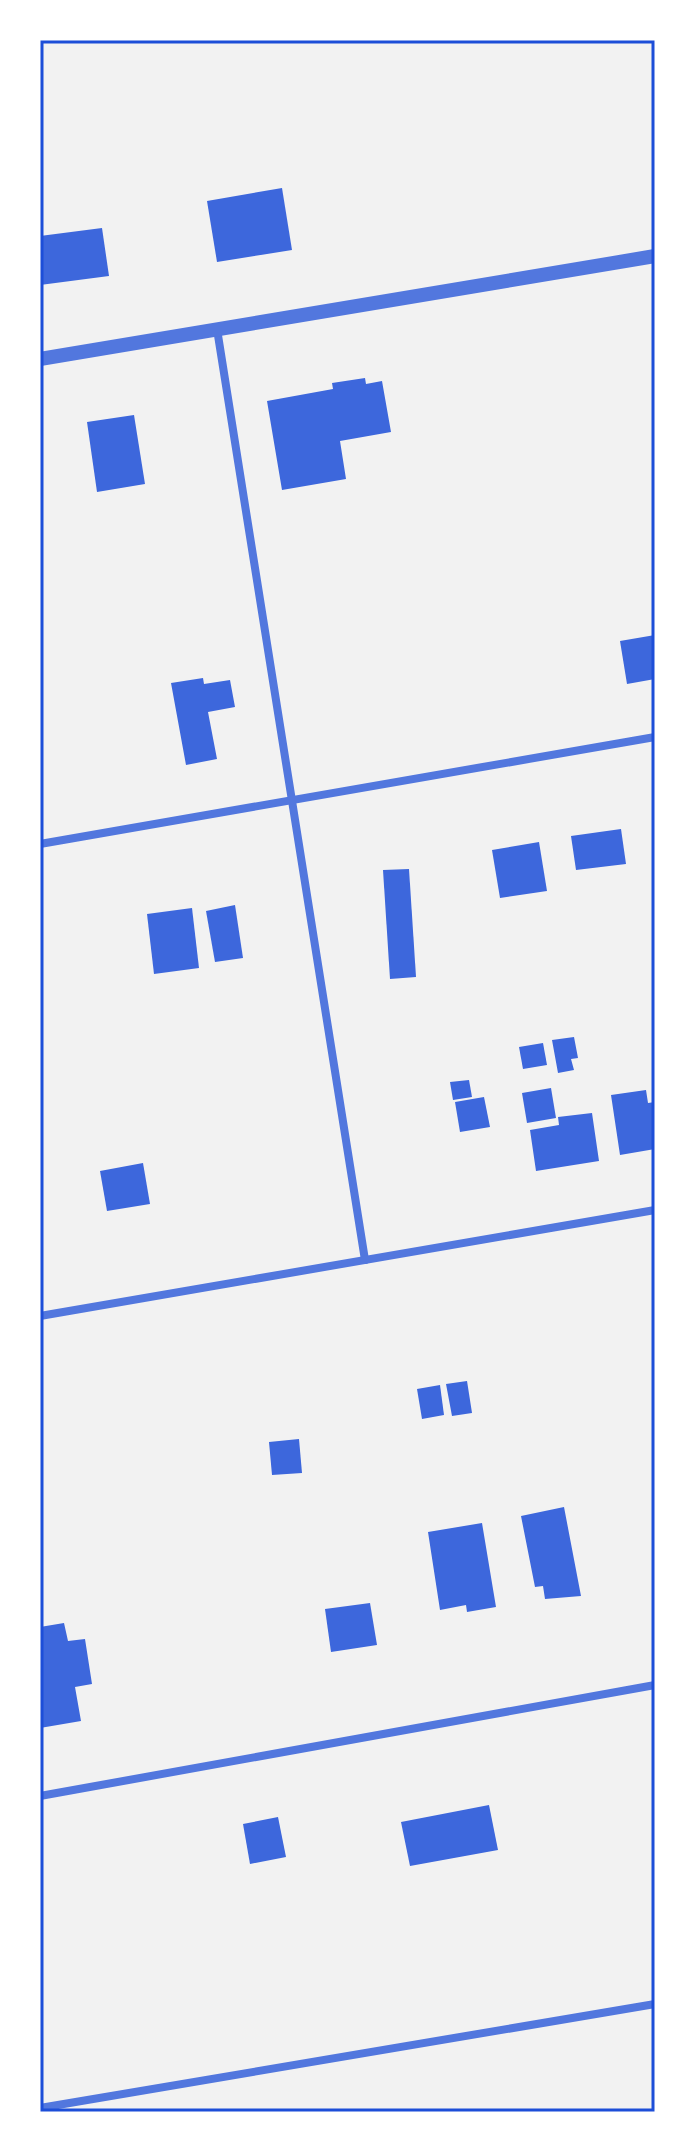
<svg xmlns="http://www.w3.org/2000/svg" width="695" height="2152" viewBox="0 0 695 2152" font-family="'Crimson Pro',serif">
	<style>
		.building { fill: #3d67dc }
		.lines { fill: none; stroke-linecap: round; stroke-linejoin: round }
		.minor { stroke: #5277de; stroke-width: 8 }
		.tertiary { stroke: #5277de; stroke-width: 14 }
		.neatline { fill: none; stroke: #1d4ed8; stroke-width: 3 }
	</style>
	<rect width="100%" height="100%" fill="#f2f2f2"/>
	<!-- building -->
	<g class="building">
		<path d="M 282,188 L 292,250 L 217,262 L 207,201 Z"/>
		<path d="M 102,228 L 109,276 L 40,285 L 40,236 Z"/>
		<path d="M 365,378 L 366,384 L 382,381 L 391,432 L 340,441 L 346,479 L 282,490 L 267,401 L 333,389 L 332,383 Z"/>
		<path d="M 134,415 L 145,484 L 97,492 L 87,422 Z"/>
		<path d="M 655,635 L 655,679 L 627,684 L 620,641 Z"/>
		<path d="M 203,678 L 204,684 L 230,680 L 235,707 L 208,712 L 217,759 L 186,765 L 171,683 Z"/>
		<path d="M 621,829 L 626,864 L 576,870 L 571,836 Z"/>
		<path d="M 539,842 L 547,891 L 500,898 L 492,850 Z"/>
		<path d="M 409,869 L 416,977 L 390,979 L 383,870 Z"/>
		<path d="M 235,905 L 243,958 L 215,962 L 206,911 Z"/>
		<path d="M 192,908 L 199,968 L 154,974 L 147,914 Z"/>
		<path d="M 574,1037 L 578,1058 L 571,1059 L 574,1070 L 558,1073 L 552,1040 Z"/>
		<path d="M 543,1043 L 547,1065 L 523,1069 L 519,1047 Z"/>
		<path d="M 469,1080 L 472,1097 L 453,1100 L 450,1082 Z"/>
		<path d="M 551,1088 L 556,1118 L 527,1123 L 522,1093 Z"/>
		<path d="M 646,1090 L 648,1103 L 655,1102 L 655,1149 L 620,1155 L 611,1095 Z"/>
		<path d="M 484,1097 L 490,1127 L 460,1132 L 455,1102 Z"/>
		<path d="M 592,1113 L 599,1161 L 536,1171 L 530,1130 L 559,1125 L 558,1117 Z"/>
		<path d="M 143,1163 L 150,1204 L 107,1211 L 100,1171 Z"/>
		<path d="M 467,1381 L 472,1413 L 452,1416 L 446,1384 Z"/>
		<path d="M 440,1385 L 444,1415 L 422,1419 L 417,1389 Z"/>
		<path d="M 299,1439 L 302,1473 L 272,1475 L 269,1442 Z"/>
		<path d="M 564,1507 L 581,1596 L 545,1599 L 543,1586 L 535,1587 L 521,1516 Z"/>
		<path d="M 482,1523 L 496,1607 L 467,1612 L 466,1605 L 440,1610 L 428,1532 Z"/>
		<path d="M 370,1603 L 377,1645 L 331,1652 L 325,1609 Z"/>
		<path d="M 64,1623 L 68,1641 L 85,1639 L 92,1684 L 75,1687 L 81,1721 L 40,1728 L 40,1627 Z"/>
		<path d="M 489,1805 L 498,1850 L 410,1866 L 401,1822 Z"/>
		<path d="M 278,1817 L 286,1857 L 250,1864 L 243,1824 Z"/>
	</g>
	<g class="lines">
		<!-- minor -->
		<g class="minor">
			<path d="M 217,329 L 365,1260"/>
			<path d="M 40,844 L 655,737"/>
			<path d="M 40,1316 L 655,1210"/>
			<path d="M 40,1796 L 655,1685"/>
			<path d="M 40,2108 L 655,2004"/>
		</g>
		<!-- tertiary -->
		<path class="tertiary" d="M 40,359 L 655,256"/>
	</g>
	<!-- border -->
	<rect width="695" height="2152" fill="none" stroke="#ffffff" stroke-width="84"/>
	<rect x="42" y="42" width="611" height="2068" class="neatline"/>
</svg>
